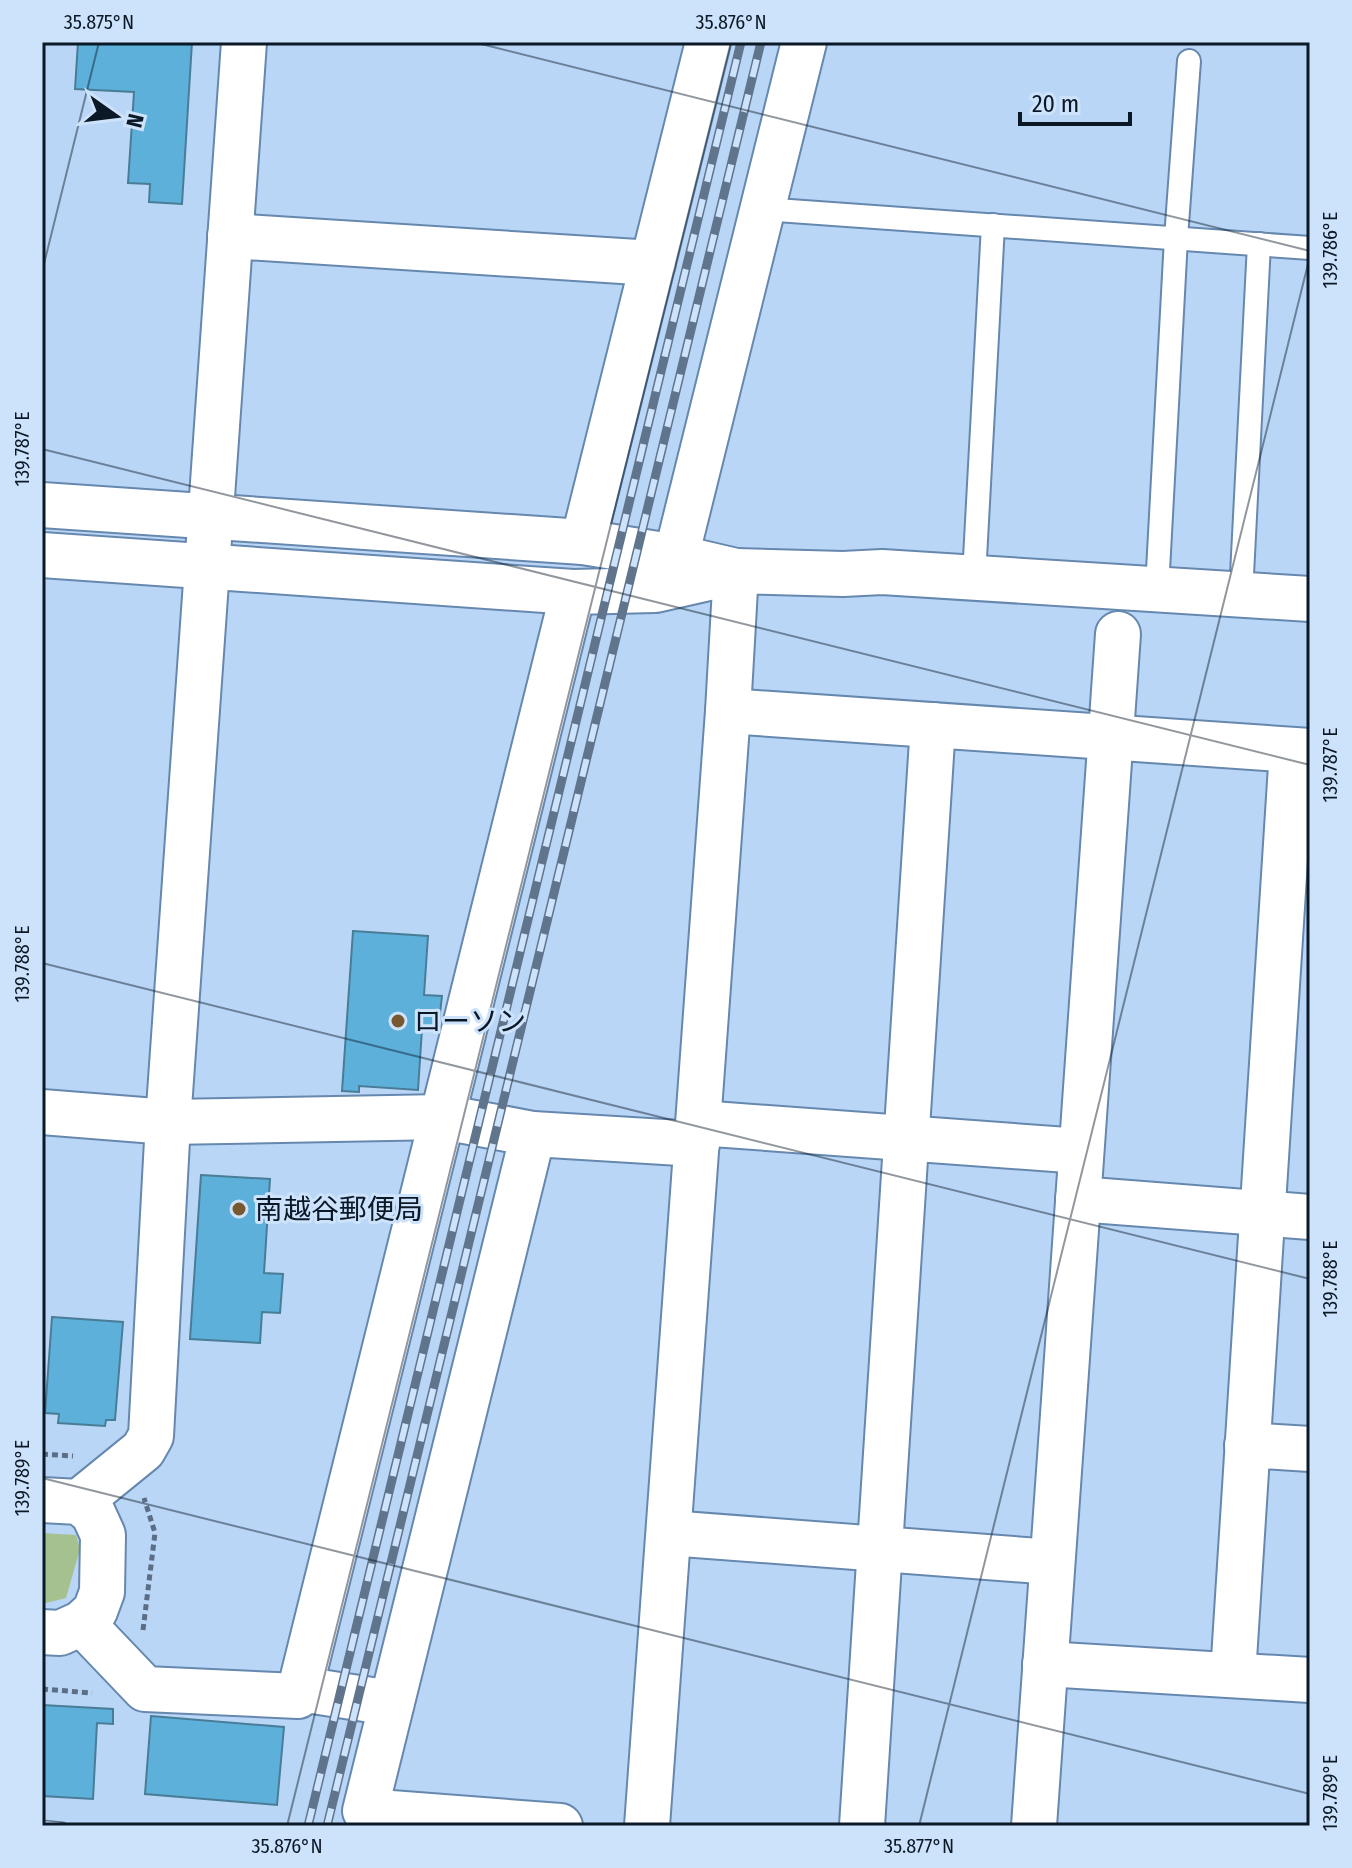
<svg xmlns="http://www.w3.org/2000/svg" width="1352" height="1868" viewBox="0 0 1352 1868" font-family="'Fira Sans Condensed','Noto Sans JP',sans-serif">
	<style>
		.green { fill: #a5c18f }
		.building { fill: #5db0da; stroke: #497d97; stroke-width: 2 }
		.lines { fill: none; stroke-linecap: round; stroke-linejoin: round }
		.service-casing { stroke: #6688ae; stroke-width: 26 }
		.minor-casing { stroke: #6688ae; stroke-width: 48 }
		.tertiary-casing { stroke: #6688ae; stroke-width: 48 }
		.path { stroke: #5b6e85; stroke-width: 5; stroke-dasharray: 6 4; stroke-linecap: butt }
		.service { stroke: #fff; stroke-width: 22 }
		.minor { stroke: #fff; stroke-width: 44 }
		.tertiary { stroke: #fff; stroke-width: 44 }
		.rail-casing { stroke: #60748b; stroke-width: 9 }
		.rail { stroke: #cde3fc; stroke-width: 6; stroke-dasharray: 18; stroke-linecap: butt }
		.ticks { fill: none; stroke: #0b1826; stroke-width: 2; stroke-opacity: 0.45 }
		.poi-dot { fill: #78582e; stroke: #cde3fc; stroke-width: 3 }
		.labels { text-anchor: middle; stroke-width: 6; stroke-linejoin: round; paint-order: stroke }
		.poi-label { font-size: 28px; fill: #0b1826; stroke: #cde3fc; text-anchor: start }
		.neatline { fill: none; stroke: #0b1826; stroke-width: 3 }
		.ticks-label { font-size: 20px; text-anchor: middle; fill: #0b1826 }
	</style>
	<rect width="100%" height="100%" fill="#bad6f7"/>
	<!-- green -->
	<path class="green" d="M 42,1533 L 76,1535 L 80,1549 L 66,1598 L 42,1604 Z"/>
	<!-- building -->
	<g class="building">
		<path d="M 78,42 L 192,42 L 182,204 L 149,202 L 150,184 L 128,183 L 134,92 L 75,89 Z"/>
		<path d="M 353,931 L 428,936 L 424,995 L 442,996 L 438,1031 L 422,1029 L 418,1090 L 359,1086 L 359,1092 L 342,1091 Z"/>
		<path d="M 201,1175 L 270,1179 L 264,1273 L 283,1274 L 280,1313 L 262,1312 L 260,1343 L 190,1339 Z"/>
		<path d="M 52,1317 L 123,1322 L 115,1420 L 106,1420 L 105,1426 L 58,1423 L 59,1414 L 45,1413 Z"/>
		<path d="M 42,1705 L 113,1709 L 113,1724 L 97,1723 L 93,1799 L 42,1796 Z"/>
		<path d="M 151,1716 L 284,1727 L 277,1805 L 145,1794 Z"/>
	</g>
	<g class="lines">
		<!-- service casing -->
		<g class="service-casing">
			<g id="service">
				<path d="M 762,209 L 1310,248"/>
				<path d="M 974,577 L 993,225"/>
				<path d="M 1157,589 L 1176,238 L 1189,61"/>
				<path d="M 1241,594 L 1259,244"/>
			</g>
		</g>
		<!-- minor casing -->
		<g class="minor-casing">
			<g id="minor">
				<path d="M 230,236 L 653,263"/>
				<path d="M 42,505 L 583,542 L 676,557 L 736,571"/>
				<path d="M 583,542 L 708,42"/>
				<path d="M 42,555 L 573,592 L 655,590 L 726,574"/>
				<path d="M 676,557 L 804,42"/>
				<path d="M 728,711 L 1310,751"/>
				<path d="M 42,1112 L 168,1122 L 443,1117 L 533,1134 L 697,1144"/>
				<path d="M 699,1123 L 1081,1151"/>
				<path d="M 533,1134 L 365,1811 L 560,1826"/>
				<path d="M 1078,1199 L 1310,1217"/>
				<path d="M 1247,1445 L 1310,1449"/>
				<path d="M 42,1500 L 79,1502 L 93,1513 L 103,1535 L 102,1592 L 95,1611 L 82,1623 L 60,1633 L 42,1632"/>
				<path d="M 669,1533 L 1052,1562"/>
				<path d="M 82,1623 L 145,1689 L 298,1696 L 300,1689 L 391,1703"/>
				<path d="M 1045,1664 L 1310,1680"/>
				<path d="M 1233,1675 L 1292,750"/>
				<path d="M 300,1689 L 573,592"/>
				<path d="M 862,1826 L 933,725"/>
				<path d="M 1034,1826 L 1118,634"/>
			</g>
		</g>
		<!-- tertiary casing -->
		<g class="tertiary-casing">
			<g id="tertiary">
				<path d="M 79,1502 L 143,1450 L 151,1436 L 168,1122 L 244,42"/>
				<path d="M 647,1826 L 728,711 L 736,571 L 843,574 L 882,572 L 1310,599"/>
			</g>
		</g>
		<!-- path -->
		<g class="path">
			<path d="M 42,1454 L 73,1456"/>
			<path d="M 143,1630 L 155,1533 L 144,1498"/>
			<path d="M 42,1689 L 92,1693"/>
		</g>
		<!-- service -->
		<use href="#service" class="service"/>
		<!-- minor -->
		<use href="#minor" class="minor"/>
		<!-- tertiary -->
		<use href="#tertiary" class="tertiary"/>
		<!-- rail casing -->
		<g class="rail-casing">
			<g id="rail">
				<path d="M 42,1824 L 63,1826"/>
				<path d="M 308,1826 L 741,42"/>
				<path d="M 327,1826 L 761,42"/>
			</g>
		</g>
		<!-- rail -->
		<use href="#rail" class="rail"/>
	</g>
	<!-- ticks -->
	<path class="ticks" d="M 473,42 L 1310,251M 42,272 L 99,42M 42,449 L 1310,765M 42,963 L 1310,1279M 42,1478 L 1310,1794M 287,1826 L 731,42M 919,1826 L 1310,256"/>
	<!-- markers -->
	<g class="poi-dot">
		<circle cx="398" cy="1021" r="8"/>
		<circle cx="239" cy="1209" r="8"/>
	</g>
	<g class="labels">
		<!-- poi labels -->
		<g class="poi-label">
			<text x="414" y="1031">ローソン</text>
			<text x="255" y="1219">南越谷郵便局</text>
		</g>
	</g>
	<!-- border -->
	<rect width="1352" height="1868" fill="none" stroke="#cde3fc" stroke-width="88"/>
	<!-- north arrow -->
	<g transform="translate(116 116) rotate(104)" stroke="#cde3fc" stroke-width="6" paint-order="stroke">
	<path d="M0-6L14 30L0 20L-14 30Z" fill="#0b1826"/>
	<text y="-12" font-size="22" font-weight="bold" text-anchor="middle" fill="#0b1826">N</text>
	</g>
	<!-- scale -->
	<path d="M1020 112v12h110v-12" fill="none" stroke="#0b1826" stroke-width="4"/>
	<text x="1032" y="112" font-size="24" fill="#0b1826" stroke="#cde3fc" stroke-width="6" paint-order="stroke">20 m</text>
	<rect x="44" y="44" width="1264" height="1780" class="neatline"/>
	<g class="ticks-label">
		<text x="99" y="29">35.875°N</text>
		<text x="731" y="29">35.876°N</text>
		<text transform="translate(1330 250) rotate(-90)" y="7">139.786°E</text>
		<text transform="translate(22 449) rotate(-90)" y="7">139.787°E</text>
		<text transform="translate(1330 765) rotate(-90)" y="7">139.787°E</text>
		<text transform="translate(22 964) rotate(-90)" y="7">139.788°E</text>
		<text transform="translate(1330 1279) rotate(-90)" y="7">139.788°E</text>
		<text transform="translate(22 1478) rotate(-90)" y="7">139.789°E</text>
		<text transform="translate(1330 1793) rotate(-90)" y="7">139.789°E</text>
		<text x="287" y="1853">35.876°N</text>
		<text x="919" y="1853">35.877°N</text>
	</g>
</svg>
